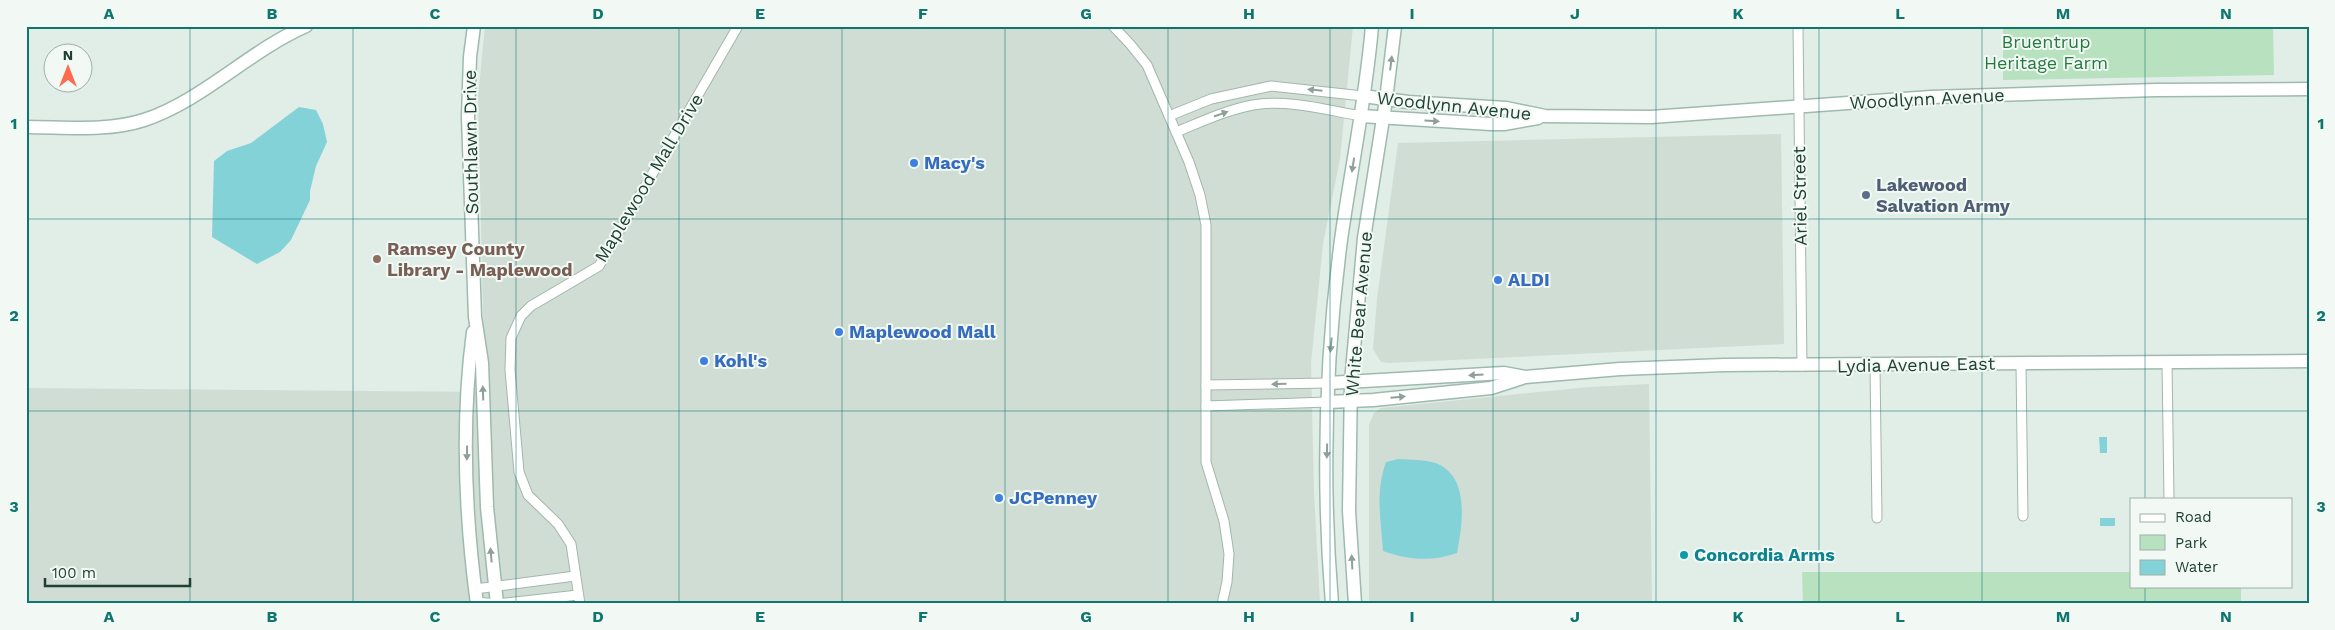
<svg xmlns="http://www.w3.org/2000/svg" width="2335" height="630" viewBox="0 0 2335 630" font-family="'Work Sans',sans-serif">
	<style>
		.built { fill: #cfddd5 }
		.green { fill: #b8e1bf }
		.water { fill: #83d2d8 }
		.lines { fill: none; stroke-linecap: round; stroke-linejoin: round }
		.street-casing { stroke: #a3b6ae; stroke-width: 11 }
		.secondary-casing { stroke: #9ebaae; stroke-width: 15 }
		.street { stroke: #fff; stroke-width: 9 }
		.secondary { stroke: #fff; stroke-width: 12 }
		.oneway { fill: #8fa09a }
		.grid { fill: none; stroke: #0f766e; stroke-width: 1; stroke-opacity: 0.55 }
		.shop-dot { fill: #3f7fe0; stroke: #f2f9f5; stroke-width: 2 }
		.service-dot { fill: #5c6f8a; stroke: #f2f9f5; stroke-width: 2 }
		.education-dot { fill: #8d6e63; stroke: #f2f9f5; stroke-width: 2 }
		.culture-dot { fill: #0f9aa8; stroke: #f2f9f5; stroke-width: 2 }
		.labels { text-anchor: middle; stroke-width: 4; stroke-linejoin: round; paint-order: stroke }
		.park-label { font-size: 18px; fill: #257b3f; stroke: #f2f9f5 }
		.street-label { font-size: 18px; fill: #1f4034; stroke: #f2f9f5 }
		.shop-label { font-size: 18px; font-weight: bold; fill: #366cbe; stroke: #f2f9f5; text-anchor: start }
		.service-label { font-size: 18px; font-weight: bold; fill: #4e5e75; stroke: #f2f9f5; text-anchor: start }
		.education-label { font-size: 18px; font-weight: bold; fill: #785e54; stroke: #f2f9f5; text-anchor: start }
		.culture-label { font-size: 18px; font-weight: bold; fill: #0d838f; stroke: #f2f9f5; text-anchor: start }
		.neatline { fill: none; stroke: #0f766e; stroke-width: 2 }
		.grid-label { font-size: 16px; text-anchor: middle; font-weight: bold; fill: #0f766e }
	</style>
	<rect width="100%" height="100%" fill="#e1ede7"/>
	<!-- built -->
	<g class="built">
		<path d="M 485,26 L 1353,26 L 1340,159 L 1323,244 L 1311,363 L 1314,492 L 1320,604 L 26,604 L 26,388 L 485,392 L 478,98 Z"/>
		<path d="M 1781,134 L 1784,344 L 1389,363 L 1381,362 L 1373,349 L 1377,299 L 1398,143 Z"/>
		<path d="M 1649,384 L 1652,604 L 1369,604 L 1369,425 L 1374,413 L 1381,408 L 1589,387 Z"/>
	</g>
	<!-- green -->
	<g class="green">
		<path d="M 2003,26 L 2273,26 L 2274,75 L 2003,80 Z"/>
		<path d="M 1802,572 L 2131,572 L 2131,586 L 2241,586 L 2241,604 L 1803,604 Z"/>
	</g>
	<!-- water -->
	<g class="water">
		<path d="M 299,107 L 316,110 L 323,124 L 327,142 L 316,166 L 310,191 L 310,200 L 291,240 L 280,252 L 257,264 L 212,237 L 214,161 L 227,151 L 251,143 Z"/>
		<path d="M 2099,437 L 2107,437 L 2107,453 L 2100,453 Z"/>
		<path d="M 1398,459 C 1410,460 1429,459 1440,465 C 1470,481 1462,526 1457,553 C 1432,562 1408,560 1383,551 C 1381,519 1375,493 1386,462 Z"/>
		<rect x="2100" y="518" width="15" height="8"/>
	</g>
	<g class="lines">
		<!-- street casing -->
		<g class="street-casing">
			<g id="street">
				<path d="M 1113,26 L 1130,44 L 1147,65 L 1189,162 L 1200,195 L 1206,225 L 1206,462 L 1224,521 L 1229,554 L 1227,582 L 1222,604"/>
				<path d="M 1798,26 L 1802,366"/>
				<path d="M 1169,116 L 1211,99 L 1271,86 L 1363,96"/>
				<path d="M 1176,132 C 1201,122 1226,110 1253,105 C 1288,99 1326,110 1361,116"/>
				<path d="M 2167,362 L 2169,499"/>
				<path d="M 2021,364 L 2023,516"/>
				<path d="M 1875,365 L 1877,518"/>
				<path d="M 1206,385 L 1328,383"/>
				<path d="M 1206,406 L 1327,402"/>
				<path d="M 475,589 L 575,576"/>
				<path d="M 476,602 L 497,604 L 578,595"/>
				<path d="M 580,604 L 571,544 L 558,524 L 528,495 L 519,472 L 510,370 L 511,338 L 521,316 L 531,306 L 599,266 L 738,26"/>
			</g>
		</g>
		<!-- secondary casing -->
		<g class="secondary-casing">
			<g id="secondary">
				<path d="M 474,26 L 470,57 L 468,117 L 475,317 L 482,363 L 487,507 L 497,604"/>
				<path d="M 1363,96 L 1408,102 L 1506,108 L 1545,116 L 1651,117 L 1931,97 L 2156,90 L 2309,89"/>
				<path d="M 1361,116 L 1491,124 L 1504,124 L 1538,118"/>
				<path d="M 26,127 C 65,127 107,132 144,120 C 202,101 249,51 306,26"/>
				<path d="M 473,332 C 461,422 465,515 477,604"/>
				<path d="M 1328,383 L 1504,373 L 1525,377 L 1620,369 L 1724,365 L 2309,361"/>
				<path d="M 1327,402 L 1373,400 L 1491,388 L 1522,378"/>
				<path d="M 1332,604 C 1322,483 1325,361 1341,240 C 1351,169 1366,98 1372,26"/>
				<path d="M 1355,604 L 1349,511 L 1351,382 L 1364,238 L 1386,100 L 1395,26"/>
			</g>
		</g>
		<!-- street -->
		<use href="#street" class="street"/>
		<!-- secondary -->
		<use href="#secondary" class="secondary"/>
	</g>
	<!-- one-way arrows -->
	<defs><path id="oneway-solid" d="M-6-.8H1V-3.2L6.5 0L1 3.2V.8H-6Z" transform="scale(1.25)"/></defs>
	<g class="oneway">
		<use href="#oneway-solid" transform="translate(1391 63) rotate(-83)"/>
		<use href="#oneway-solid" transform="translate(1315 90) rotate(-174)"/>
		<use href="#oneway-solid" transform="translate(1221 114) rotate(-19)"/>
		<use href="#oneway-solid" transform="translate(1432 121) rotate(3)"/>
		<use href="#oneway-solid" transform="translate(1353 165) rotate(99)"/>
		<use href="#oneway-solid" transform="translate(1331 345) rotate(95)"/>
		<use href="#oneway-solid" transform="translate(1476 375) rotate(177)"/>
		<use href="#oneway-solid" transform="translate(1279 384) rotate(179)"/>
		<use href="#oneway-solid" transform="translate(483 393) rotate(-92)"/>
		<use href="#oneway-solid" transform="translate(1398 397) rotate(-5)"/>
		<use href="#oneway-solid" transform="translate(1327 451) rotate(91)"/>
		<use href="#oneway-solid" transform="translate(467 453) rotate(91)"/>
		<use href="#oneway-solid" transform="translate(491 555) rotate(-95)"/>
		<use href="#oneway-solid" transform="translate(1352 562) rotate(-93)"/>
	</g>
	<!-- grid -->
	<path class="grid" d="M 190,26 L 190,604M 353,26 L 353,604M 516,26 L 516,604M 679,26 L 679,604M 842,26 L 842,604M 1005,26 L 1005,604M 1168,26 L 1168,604M 1330,26 L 1330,604M 1493,26 L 1493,604M 1656,26 L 1656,604M 1819,26 L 1819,604M 1982,26 L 1982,604M 2145,26 L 2145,499M 26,219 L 2309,219M 26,411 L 2309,411M 2145,586 L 2145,604"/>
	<!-- markers -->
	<g class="shop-dot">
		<circle cx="914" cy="163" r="5"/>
		<circle cx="1498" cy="280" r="5"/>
		<circle cx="839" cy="332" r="5"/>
		<circle cx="704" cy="361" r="5"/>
		<circle cx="999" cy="498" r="5"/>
	</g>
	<circle class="service-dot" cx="1866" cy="195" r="5"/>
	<circle class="education-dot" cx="377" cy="259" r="5"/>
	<circle class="culture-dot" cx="1684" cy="555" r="5"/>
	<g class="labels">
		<!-- park labels -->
		<g class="park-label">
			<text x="2046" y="48">Bruentrup<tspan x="2046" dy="21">Heritage Farm</tspan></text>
		</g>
		<!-- street labels -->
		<g class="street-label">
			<text transform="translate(1927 99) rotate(-3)" y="6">Woodlynn Avenue</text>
			<text transform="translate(1454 106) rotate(6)" y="6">Woodlynn Avenue</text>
			<text transform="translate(471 142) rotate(-91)" y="6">Southlawn Drive</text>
			<text transform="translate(649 178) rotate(-59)" y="6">Maplewood Mall Drive</text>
			<text transform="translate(1800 196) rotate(-91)" y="6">Ariel Street</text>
			<text transform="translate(1359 314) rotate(-85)" y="6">White Bear Avenue</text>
			<text transform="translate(1916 365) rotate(-1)" y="6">Lydia Avenue East</text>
		</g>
		<!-- shop labels -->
		<g class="shop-label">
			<text x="924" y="169">Macy's</text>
			<text x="1508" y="286">ALDI</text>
			<text x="849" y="338">Maplewood Mall</text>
			<text x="714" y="367">Kohl's</text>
			<text x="1009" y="504">JCPenney</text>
		</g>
		<!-- service labels -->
		<g class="service-label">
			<text x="1876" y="191">Lakewood<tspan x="1876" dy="21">Salvation Army</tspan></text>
		</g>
		<!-- education labels -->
		<g class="education-label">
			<text x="387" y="255">Ramsey County<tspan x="387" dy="21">Library - Maplewood</tspan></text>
		</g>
		<!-- culture labels -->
		<g class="culture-label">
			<text x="1694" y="561">Concordia Arms</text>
		</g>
	</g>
	<!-- border -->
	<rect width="2335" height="630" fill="none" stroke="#f2f9f5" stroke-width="55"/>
	<!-- legend -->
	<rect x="2130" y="498" width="162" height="90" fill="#f2f9f5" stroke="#9eafa8"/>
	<rect x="2140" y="514" width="25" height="8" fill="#ffffff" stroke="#9eafa8"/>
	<text x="2175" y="522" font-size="15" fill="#1f4034">Road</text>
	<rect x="2140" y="535" width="25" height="15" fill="#b8e1bf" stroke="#9eafa8"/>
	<text x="2175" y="548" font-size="15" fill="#1f4034">Park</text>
	<rect x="2140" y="560" width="25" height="15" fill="#83d2d8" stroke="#9eafa8"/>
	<text x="2175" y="572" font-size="15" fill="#1f4034">Water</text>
	<!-- north arrow -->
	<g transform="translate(68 68)"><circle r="24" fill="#f2f9f5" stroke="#9eafa8"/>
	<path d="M0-4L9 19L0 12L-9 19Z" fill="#ff694d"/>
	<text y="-8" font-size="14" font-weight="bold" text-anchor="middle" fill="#1f4034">N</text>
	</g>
	<!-- scale -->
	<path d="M45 578v8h145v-8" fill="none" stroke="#1f4034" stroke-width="2.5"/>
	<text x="52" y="578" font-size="15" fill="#1f4034" stroke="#f2f9f5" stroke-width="4" paint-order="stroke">100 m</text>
	<rect x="28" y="28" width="2280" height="574" class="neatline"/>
	<g class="grid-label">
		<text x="109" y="19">A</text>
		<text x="272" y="19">B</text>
		<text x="435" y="19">C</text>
		<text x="598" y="19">D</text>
		<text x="760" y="19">E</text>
		<text x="923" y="19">F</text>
		<text x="1086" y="19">G</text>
		<text x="1249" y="19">H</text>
		<text x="1412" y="19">I</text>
		<text x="1575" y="19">J</text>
		<text x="1738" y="19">K</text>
		<text x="1900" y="19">L</text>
		<text x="2063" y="19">M</text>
		<text x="2226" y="19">N</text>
		<text x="14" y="129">1</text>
		<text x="2321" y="129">1</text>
		<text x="14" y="321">2</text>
		<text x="2321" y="321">2</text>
		<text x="14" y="512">3</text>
		<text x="2321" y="512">3</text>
		<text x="109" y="622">A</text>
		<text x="272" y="622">B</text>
		<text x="435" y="622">C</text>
		<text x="598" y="622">D</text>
		<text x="760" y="622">E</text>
		<text x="923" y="622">F</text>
		<text x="1086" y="622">G</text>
		<text x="1249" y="622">H</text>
		<text x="1412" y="622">I</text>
		<text x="1575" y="622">J</text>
		<text x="1738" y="622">K</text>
		<text x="1900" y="622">L</text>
		<text x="2063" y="622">M</text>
		<text x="2226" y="622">N</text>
	</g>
</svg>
